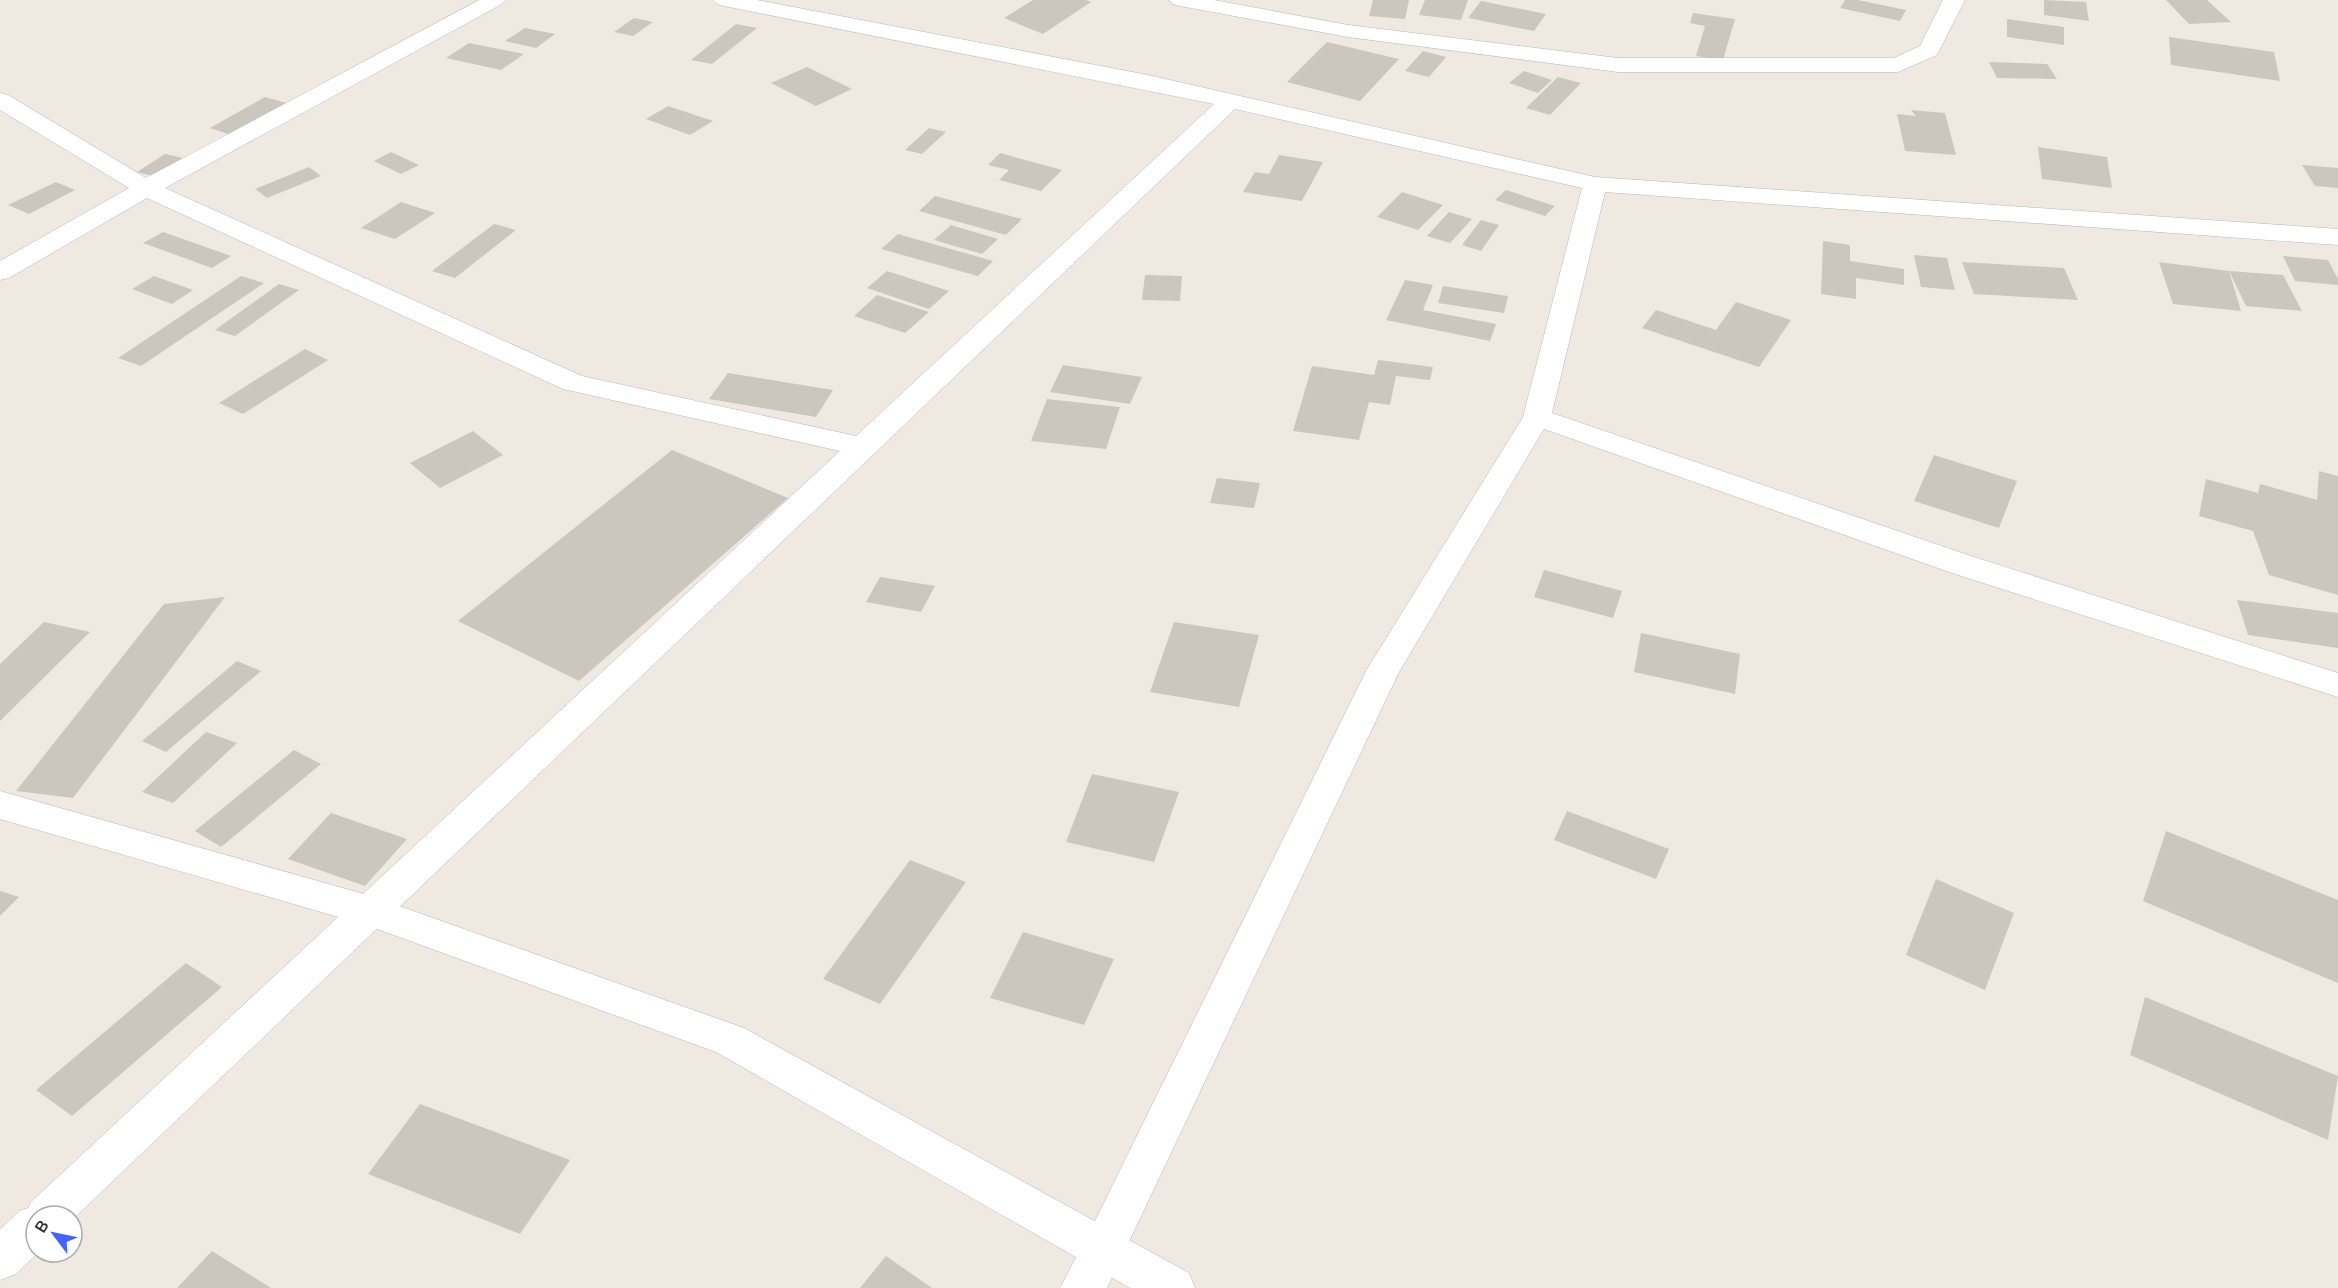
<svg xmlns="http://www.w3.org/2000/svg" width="2338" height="1288" viewBox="0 0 2338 1288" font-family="'Nunito Sans',sans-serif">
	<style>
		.building { fill: #cbc7bf }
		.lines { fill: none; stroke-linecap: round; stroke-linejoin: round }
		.street-casing { stroke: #b4b7c1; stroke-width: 1 }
		.secondary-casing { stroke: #b4b7c1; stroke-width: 1 }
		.street { fill: #fff; fill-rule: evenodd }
		.secondary { fill: #fff; fill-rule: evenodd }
	</style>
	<rect width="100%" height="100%" fill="#efe9e1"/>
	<!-- building -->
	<g class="building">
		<path d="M 1033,0 L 1086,0 L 1091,2 L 1043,34 L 1004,18 Z"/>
		<path d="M 1373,0 L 1409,0 L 1405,19 L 1369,16 Z"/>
		<path d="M 1425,0 L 1468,0 L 1461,20 L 1419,15 Z"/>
		<path d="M 1845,0 L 1858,0 L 1906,10 L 1900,21 L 1840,8 Z"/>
		<path d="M 2044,0 L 2086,2 L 2089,21 L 2044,15 Z"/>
		<path d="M 2166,0 L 2207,0 L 2231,22 L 2189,24 Z"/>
		<path d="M 1481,1 L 1546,14 L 1534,31 L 1468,18 Z"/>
		<path d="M 1693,13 L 1735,19 L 1723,60 L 1696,56 L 1705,26 L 1690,23 Z"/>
		<path d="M 634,18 L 653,22 L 633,36 L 614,32 Z"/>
		<path d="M 2007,19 L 2064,27 L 2064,45 L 2007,37 Z"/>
		<path d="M 736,24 L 757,28 L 712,64 L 691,60 Z"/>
		<path d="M 525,28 L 555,34 L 536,48 L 505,41 Z"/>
		<path d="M 2169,37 L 2274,52 L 2280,81 L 2171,65 Z"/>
		<path d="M 1327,42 L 1399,59 L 1360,101 L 1287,82 Z"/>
		<path d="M 469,43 L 524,54 L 501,70 L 446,58 Z"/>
		<path d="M 1423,51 L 1446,57 L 1429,77 L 1405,71 Z"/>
		<path d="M 1989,62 L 2047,64 L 2057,79 L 1997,78 Z"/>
		<path d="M 807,67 L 852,89 L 816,106 L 771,83 Z"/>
		<path d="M 1524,71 L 1552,80 L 1538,93 L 1509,83 Z"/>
		<path d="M 1558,77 L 1581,83 L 1550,115 L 1526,108 Z"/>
		<path d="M 265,97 L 290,104 L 234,136 L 210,128 Z"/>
		<path d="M 668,106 L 713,121 L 690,135 L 646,119 Z"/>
		<path d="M 1911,110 L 1945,113 L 1956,155 L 1905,151 L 1897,114 L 1916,116 Z"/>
		<path d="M 929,128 L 946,132 L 922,154 L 905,150 Z"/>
		<path d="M 2038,147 L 2107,157 L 2112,188 L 2042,179 Z"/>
		<path d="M 391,152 L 419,165 L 401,174 L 374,161 Z"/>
		<path d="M 1000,153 L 1062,170 L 1041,191 L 999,180 L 1009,170 L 988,165 Z"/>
		<path d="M 165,154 L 183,158 L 156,177 L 137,172 Z"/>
		<path d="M 1279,155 L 1323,162 L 1302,201 L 1243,192 L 1255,172 L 1269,174 Z"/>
		<path d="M 2302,165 L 2338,168 L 2338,188 L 2315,186 Z"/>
		<path d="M 309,167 L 321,176 L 267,198 L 255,189 Z"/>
		<path d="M 56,182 L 75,190 L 29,214 L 8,205 Z"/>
		<path d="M 1506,190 L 1555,206 L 1545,216 L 1495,200 Z"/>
		<path d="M 1402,192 L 1443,205 L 1418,230 L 1377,217 Z"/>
		<path d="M 935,196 L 1022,219 L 1006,235 L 919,211 Z"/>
		<path d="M 401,202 L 435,213 L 395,239 L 361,228 Z"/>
		<path d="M 1449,212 L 1472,219 L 1450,243 L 1427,236 Z"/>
		<path d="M 1481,220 L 1499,225 L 1481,251 L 1462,245 Z"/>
		<path d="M 494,224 L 516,230 L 455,278 L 432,271 Z"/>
		<path d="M 951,225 L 998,239 L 982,254 L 934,240 Z"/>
		<path d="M 163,232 L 231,256 L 212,268 L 143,243 Z"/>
		<path d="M 898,234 L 993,261 L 978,276 L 881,249 Z"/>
		<path d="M 1823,241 L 1850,245 L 1850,261 L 1904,269 L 1904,285 L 1856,278 L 1856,299 L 1821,294 Z"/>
		<path d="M 1914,255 L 1947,258 L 1955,290 L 1921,287 Z"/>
		<path d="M 2283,256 L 2328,260 L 2338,279 L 2338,285 L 2295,281 Z"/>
		<path d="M 1962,262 L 2064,268 L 2078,300 L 1974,294 Z"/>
		<path d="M 2159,262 L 2229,271 L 2241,311 L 2173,304 Z"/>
		<path d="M 887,271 L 949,291 L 929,309 L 867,288 Z"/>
		<path d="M 2229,271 L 2283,275 L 2302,311 L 2246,306 Z"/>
		<path d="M 1145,275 L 1182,276 L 1180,301 L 1142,300 Z"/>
		<path d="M 154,276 L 193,290 L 172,304 L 132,289 Z"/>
		<path d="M 241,276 L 264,283 L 141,366 L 118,358 Z"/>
		<path d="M 1405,280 L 1433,285 L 1423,310 L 1496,324 L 1490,341 L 1386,320 Z"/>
		<path d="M 279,284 L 299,290 L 235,336 L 215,330 Z"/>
		<path d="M 1443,286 L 1508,296 L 1504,313 L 1438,303 Z"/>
		<path d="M 877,295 L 929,312 L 905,333 L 854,316 Z"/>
		<path d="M 1736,302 L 1791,320 L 1759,367 L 1642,328 L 1656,310 L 1716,330 Z"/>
		<path d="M 305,349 L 328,360 L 243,414 L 219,403 Z"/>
		<path d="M 1378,360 L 1433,367 L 1430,380 L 1396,376 L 1390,405 L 1369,402 L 1359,440 L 1293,431 L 1312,366 L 1374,375 Z"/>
		<path d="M 1063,365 L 1142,377 L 1130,404 L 1050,392 Z"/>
		<path d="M 728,373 L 833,390 L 816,417 L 709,399 Z"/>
		<path d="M 1047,399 L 1120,407 L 1106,449 L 1031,441 Z"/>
		<path d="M 473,431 L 503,455 L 440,488 L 410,463 Z"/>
		<path d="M 672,450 L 788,498 L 579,681 L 458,621 Z"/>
		<path d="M 1934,455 L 2017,481 L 1999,528 L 1914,501 Z"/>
		<path d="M 2319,471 L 2338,476 L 2338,595 L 2269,575 L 2253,531 L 2199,516 L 2206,479 L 2258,493 L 2260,484 L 2317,500 Z"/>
		<path d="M 1217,478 L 1260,483 L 1254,508 L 1210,503 Z"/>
		<path d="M 1544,570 L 1622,591 L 1613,618 L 1534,597 Z"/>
		<path d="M 880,577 L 935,586 L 921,612 L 866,602 Z"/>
		<path d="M 225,597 L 73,798 L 16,791 L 164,604 Z"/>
		<path d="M 2237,600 L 2338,613 L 2338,648 L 2248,635 Z"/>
		<path d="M 44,622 L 90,632 L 0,721 L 0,664 Z"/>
		<path d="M 1174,622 L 1259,635 L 1239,707 L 1150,692 Z"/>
		<path d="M 1641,633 L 1740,654 L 1735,694 L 1634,672 Z"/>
		<path d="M 237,661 L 261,671 L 166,752 L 142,741 Z"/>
		<path d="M 206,732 L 237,743 L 173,803 L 142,792 Z"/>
		<path d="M 294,750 L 321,764 L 221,847 L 195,831 Z"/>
		<path d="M 1092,774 L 1179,792 L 1154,862 L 1066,842 Z"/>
		<path d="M 1567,811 L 1669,849 L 1656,879 L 1554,840 Z"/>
		<path d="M 331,813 L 407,839 L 365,886 L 288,859 Z"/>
		<path d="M 2166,831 L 2338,900 L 2338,983 L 2143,901 Z"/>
		<path d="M 910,860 L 966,882 L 880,1004 L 823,979 Z"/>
		<path d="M 1936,879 L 2014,913 L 1985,990 L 1906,955 Z"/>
		<path d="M 0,891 L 19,897 L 0,916 Z"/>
		<path d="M 1023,932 L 1114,959 L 1084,1025 L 990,998 Z"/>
		<path d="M 186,963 L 222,987 L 72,1116 L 36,1090 Z"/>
		<path d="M 2145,997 L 2338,1076 L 2328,1140 L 2130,1055 Z"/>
		<path d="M 420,1104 L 570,1160 L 520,1234 L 368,1174 Z"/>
		<path d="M 212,1251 L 271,1288 L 177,1288 Z"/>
		<path d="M 886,1256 L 932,1288 L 860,1288 Z"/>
	</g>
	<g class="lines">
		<!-- street casing -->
		<g class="street-casing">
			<g id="street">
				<path d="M 479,0 L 506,0 L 502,4 L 165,188 L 582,376 L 856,436 L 1214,104 L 724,6 L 717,4 L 713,0 L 757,0 L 1148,75 L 1595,177 L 2338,229 L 2338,245 L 1605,192 L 1552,413 L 1974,557 L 2338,673 L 2338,697 L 1952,573 L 1544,429 L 1399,672 L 1107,1288 L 1060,1288 L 1089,1233 L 1366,671 L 1523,417 L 1582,188 L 1235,109 L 72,1220 L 72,1216 L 36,1216 L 36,1252 L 39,1252 L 16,1274 L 0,1280 L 0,1229 L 21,1210 L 28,1208 L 31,1202 L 840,451 L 563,389 L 147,198 L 9,278 L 0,280 L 0,261 L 129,188 L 0,110 L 0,93 L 8,95 L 146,178 Z"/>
				<path d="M 1169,0 L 1214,0 L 1348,25 L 1618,58 L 1894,58 L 1920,46 L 1943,0 L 1965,0 L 1937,55 L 1898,72 L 1618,72 L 1348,37 L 1180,6 L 1173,4 Z"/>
			</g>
		</g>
		<!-- secondary casing -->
		<g class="secondary-casing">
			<path id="secondary" d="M 0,791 L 371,896 L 744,1028 L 1189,1273 L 1195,1288 L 1130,1288 L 716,1052 L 366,925 L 0,819 Z"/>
		</g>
		<!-- street -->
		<use href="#street" class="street"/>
		<!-- secondary -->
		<use href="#secondary" class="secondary"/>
	</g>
	<!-- north arrow -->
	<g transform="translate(54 1234) rotate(302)"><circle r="28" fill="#ffffff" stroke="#ababab" stroke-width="1.5"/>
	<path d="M0-4.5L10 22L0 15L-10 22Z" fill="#4264fb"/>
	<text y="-9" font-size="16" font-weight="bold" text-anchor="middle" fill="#2e2e2e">B</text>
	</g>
</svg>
